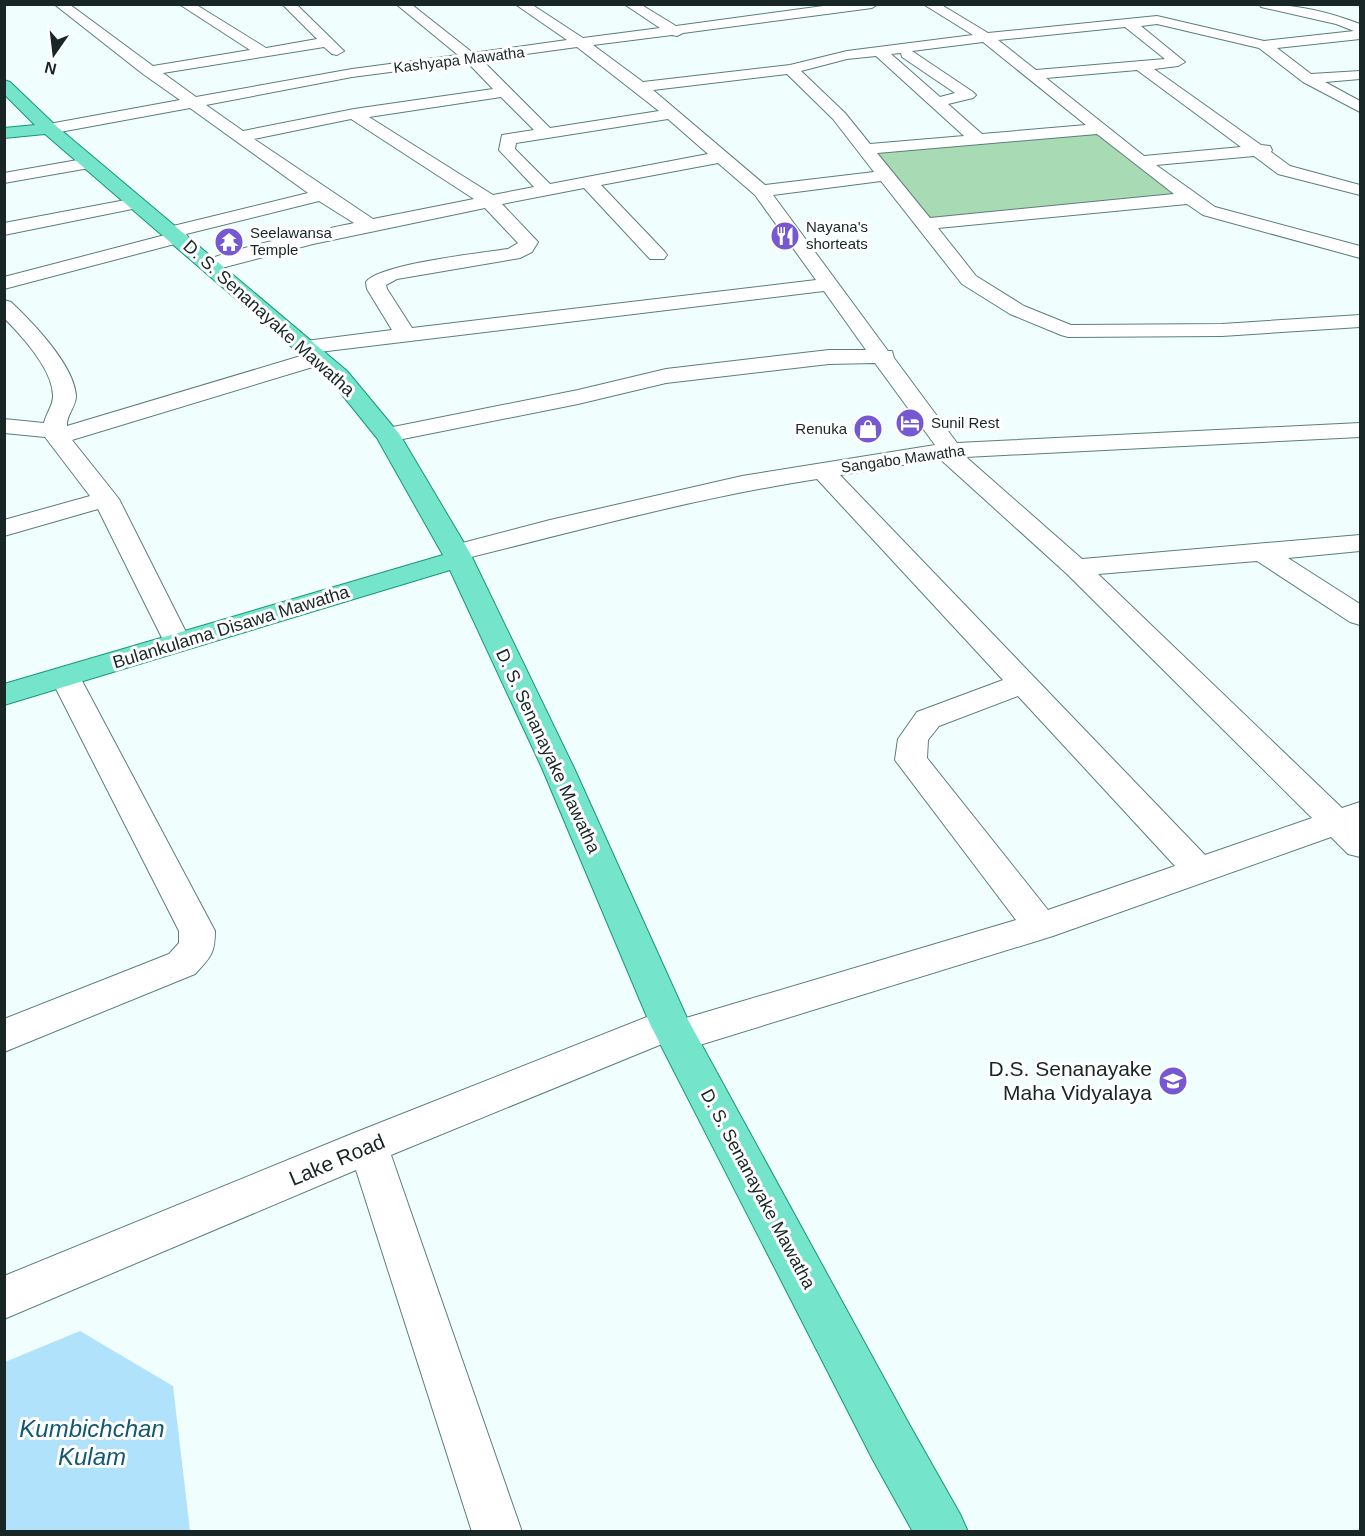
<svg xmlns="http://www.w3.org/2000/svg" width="1365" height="1536" viewBox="0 0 1365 1536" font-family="Arial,sans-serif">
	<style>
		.green { fill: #a8dbb3 }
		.water { fill: #b0e2fc }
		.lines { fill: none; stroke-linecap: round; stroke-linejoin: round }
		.minor-casing { stroke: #5c7e7b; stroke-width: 2 }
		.major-casing { stroke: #17967a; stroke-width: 2 }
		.minor { fill: #fff; fill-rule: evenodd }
		.major { fill: #74e4ca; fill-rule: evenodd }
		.labels { text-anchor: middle; stroke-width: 6; stroke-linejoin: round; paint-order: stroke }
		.far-street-label { font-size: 15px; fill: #182625; stroke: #fff }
		.far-poi-label { font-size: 15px; fill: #182625; stroke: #fff; text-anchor: start }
		.street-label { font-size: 18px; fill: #182625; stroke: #fff }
		.near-poi-label { font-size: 21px; fill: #182625; stroke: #fff; text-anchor: end }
		.near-street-label { font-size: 21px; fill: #182625; stroke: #fff }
		.near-water-label { font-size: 24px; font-style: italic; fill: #115875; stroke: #fff }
	</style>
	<rect width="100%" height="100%" fill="#f0fffe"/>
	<!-- green -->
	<path class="green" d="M 1100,129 L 1192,198 L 925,224 L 866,149 Z"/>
	<!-- water -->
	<path class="water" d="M 80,1331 L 173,1386 L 190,1531 L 5,1531 L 5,1362 Z"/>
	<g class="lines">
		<!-- minor casing -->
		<g class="minor-casing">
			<g id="minor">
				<path d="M 54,4 L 69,4 L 153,66 L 250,50 L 179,4 L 195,4 L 266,48 L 317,39 L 282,4 L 296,4 L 344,51 L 337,55 L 332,54 L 324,47 L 163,73 L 196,97 L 352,69 L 458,55 L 396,4 L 411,4 L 473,53 L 567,40 L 515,4 L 531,4 L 583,38 L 660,28 L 624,4 L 640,4 L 676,26 L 838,4 L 878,4 L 872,8 L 683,33 L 677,36 L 672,35 L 593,45 L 643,82 L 790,65 L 847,51 L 973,35 L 923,4 L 940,4 L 988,33 L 1157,16 L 1264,41 L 1354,31 L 1336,24 L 1261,7 L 1260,4 C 1294,4 1329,12 1360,24 L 1360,39 L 1277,48 L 1311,74 L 1360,71 L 1360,79 L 1325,82 L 1360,101 L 1360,112 L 1303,82 L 1259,48 L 1157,24 L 1141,26 L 1185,62 L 1178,66 L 1154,69 L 1261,145 L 1270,146 L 1272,150 L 1271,152 L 1290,166 L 1360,185 L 1360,195 L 1278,174 L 1254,156 L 1156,165 L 1215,207 L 1360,246 L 1360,258 L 1203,215 L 1187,204 L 938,228 L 976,276 L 1024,306 L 1071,325 L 1222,324 L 1360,315 L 1360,327 L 1222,336 L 1068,337 L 1061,335 L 1010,314 L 962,284 L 881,181 L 773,195 L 888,351 L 892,351 L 894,358 L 957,443 L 1360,423 L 1360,437 L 966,457 L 1082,559 L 1360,535 L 1360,551 L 1288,558 L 1360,604 L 1360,625 L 1350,622 L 1257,561 L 1098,574 L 1342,808 L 1360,802 L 1360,857 L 1348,854 L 1331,837 L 1053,936 L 677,1052 L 664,1047 L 662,1044 L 391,1155 L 522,1532 L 472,1532 L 356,1170 L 4,1319 L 4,1276 L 354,1133 L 657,1013 L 670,1008 L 683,1013 L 686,1018 L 1016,920 L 895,760 L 898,739 L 917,712 L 1003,680 L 817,479 C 694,498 576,531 456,561 L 447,559 L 443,553 L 447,547 L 550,520 L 742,476 L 935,445 L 875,363 L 829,364 L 666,383 L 578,404 L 388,442 L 380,440 L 376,435 L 380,430 L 388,428 L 578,390 L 666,369 L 829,350 L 866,350 L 824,291 L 319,352 L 326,353 L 329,358 L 326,363 L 72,440 L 119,499 L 191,642 L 187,648 L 177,651 L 167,648 L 98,509 L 4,536 L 4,520 L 90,496 L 45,437 L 4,433 L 4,419 L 44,423 C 46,414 53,405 53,397 C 54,371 22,336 4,318 L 4,300 L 11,302 C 33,323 74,365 76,396 C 76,407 66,415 67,426 L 314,352 L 298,352 L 295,347 L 298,342 L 392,330 L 367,289 L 366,282 C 379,264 482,253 508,249 L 518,243 L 485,208 L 313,244 L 210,271 L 203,269 L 200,265 C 209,252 332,228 354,223 L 319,201 L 186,234 L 188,237 L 186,241 L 4,289 L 4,277 L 165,235 L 163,232 L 165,228 L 308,193 L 190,108 L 49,134 L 43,132 L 41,129 L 43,126 L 49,124 L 180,100 L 143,74 ZM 1125,27 L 1165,59 L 1036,70 L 998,40 ZM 983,42 L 1086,125 L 982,134 L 948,104 L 973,98 L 976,95 L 973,92 L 912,51 ZM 577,47 L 659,111 L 550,128 L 482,60 ZM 901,53 L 902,57 L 955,93 L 940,97 L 891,54 ZM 876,56 L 964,136 L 870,144 L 845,113 L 801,71 L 847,59 ZM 467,62 L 493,89 L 354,109 L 243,131 L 206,105 L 352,77 ZM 1137,70 L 1241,147 L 1144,156 L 1046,78 ZM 787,74 L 833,119 L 874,172 L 765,185 L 653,90 ZM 501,97 L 534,130 L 502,135 L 499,150 L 534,187 L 493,195 L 369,117 ZM 351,119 L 474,199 L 373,219 L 254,139 ZM 668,119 L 708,154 L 550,184 L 515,149 L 516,143 ZM 1097,134 L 1174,194 L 930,218 L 877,153 ZM 718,163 L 755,195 L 816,280 L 412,328 L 387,289 L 386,285 L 397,279 L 520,258 L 532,252 L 538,242 L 502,204 L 584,188 L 650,259 L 664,259 L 667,255 L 664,251 L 601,185 ZM 940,459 L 1067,574 L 1312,818 L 1205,855 L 840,475 ZM 1018,696 L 1175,866 L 1048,910 L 927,758 L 928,740 L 939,726 Z"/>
				<path d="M 89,158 L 95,159 L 98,163 L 95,167 L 4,183 L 4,173 Z"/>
				<path d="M 136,198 L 142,199 L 145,203 L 142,207 L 4,235 L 4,223 Z"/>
				<path d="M 65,668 L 75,670 L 80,677 L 215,931 C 215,954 210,958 195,974 L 4,1052 L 4,1019 L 169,954 L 179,943 L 179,931 L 50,677 L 55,670 Z"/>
			</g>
		</g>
		<!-- major casing -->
		<g class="major-casing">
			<path id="major" d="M 4,80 L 10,82 L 55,125 L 347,371 L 400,435 L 470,553 L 574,768 L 687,1018 L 909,1424 L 960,1514 L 968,1532 L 913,1532 L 873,1460 L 650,1024 L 542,768 L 450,570 L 4,705 L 4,684 L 443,555 L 377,438 L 331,381 L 45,134 L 4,138 L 4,128 L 35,125 L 4,94 Z"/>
		</g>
		<!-- minor -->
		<use href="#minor" class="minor"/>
		<!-- major -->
		<use href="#major" class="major"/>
	</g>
	<!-- icons -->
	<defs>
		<g id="restaurant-disc" transform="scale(1.5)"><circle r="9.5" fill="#7658d2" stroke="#fff"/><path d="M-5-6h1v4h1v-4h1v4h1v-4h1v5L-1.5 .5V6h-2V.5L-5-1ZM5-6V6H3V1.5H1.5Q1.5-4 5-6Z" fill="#fff"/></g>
		<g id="temple-disc" transform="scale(1.5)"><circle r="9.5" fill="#7658d2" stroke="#fff"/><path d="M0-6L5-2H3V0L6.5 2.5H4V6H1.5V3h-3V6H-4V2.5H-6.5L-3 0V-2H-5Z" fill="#fff"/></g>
		<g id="hotel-disc" transform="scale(1.5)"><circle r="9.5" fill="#7658d2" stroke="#fff"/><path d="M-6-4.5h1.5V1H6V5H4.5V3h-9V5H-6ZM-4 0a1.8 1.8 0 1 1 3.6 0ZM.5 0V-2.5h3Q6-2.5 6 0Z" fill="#fff"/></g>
		<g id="shop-disc" transform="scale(1.5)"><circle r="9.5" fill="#7658d2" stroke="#fff"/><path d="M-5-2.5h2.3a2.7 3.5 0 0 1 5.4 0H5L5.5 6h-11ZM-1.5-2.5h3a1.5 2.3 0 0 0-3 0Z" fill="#fff"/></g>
		<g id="school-disc" transform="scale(1.5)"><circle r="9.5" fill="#7658d2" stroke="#fff"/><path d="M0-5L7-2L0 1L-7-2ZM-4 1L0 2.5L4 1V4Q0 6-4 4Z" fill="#fff"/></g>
	</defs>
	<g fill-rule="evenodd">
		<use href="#restaurant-disc" x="785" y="236"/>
		<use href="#temple-disc" x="229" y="242"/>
		<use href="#hotel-disc" x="910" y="423"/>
		<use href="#shop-disc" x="868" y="429"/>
		<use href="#school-disc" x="1173" y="1081"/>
	</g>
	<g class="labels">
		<!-- far-street labels -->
		<g class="far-street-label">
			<text transform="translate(459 60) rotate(-7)" y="5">Kashyapa Mawatha</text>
			<text transform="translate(903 459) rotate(-8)" y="5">Sangabo Mawatha</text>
		</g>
		<!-- far-poi labels -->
		<g class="far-poi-label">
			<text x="806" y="232">Nayana's<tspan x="806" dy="17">shorteats</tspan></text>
			<text x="250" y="238">Seelawansa<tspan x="250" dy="17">Temple</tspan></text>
			<text x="931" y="428">Sunil Rest</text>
			<text x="847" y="434" text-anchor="end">Renuka</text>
		</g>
		<!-- street labels -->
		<g class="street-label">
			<text transform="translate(269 318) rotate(42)" y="6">D. S. Senanayake Mawatha</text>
			<text transform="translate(231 627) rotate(-17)" y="6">Bulankulama Disawa Mawatha</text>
			<text transform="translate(548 751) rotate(65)" y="6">D. S. Senanayake Mawatha</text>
			<text transform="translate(758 1189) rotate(62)" y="6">D. S. Senanayake Mawatha</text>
		</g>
		<!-- near-poi labels -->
		<g class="near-poi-label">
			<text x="1152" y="1076">D.S. Senanayake<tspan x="1152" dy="24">Maha Vidyalaya</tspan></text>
		</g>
		<!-- near-street labels -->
		<g class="near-street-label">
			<text transform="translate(337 1160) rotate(-23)" y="7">Lake Road</text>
		</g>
		<!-- near-water labels -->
		<g class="near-water-label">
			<text x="92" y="1437">Kumbichchan<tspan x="92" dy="28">Kulam</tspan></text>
		</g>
	</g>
	<!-- border -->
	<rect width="1365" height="1536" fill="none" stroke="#182625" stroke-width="12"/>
	<!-- north arrow -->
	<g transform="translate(54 54) rotate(194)" stroke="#ffffff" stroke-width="4.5" paint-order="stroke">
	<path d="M0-4.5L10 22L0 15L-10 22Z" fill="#182625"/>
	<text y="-9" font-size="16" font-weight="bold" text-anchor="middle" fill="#182625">N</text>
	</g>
</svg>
